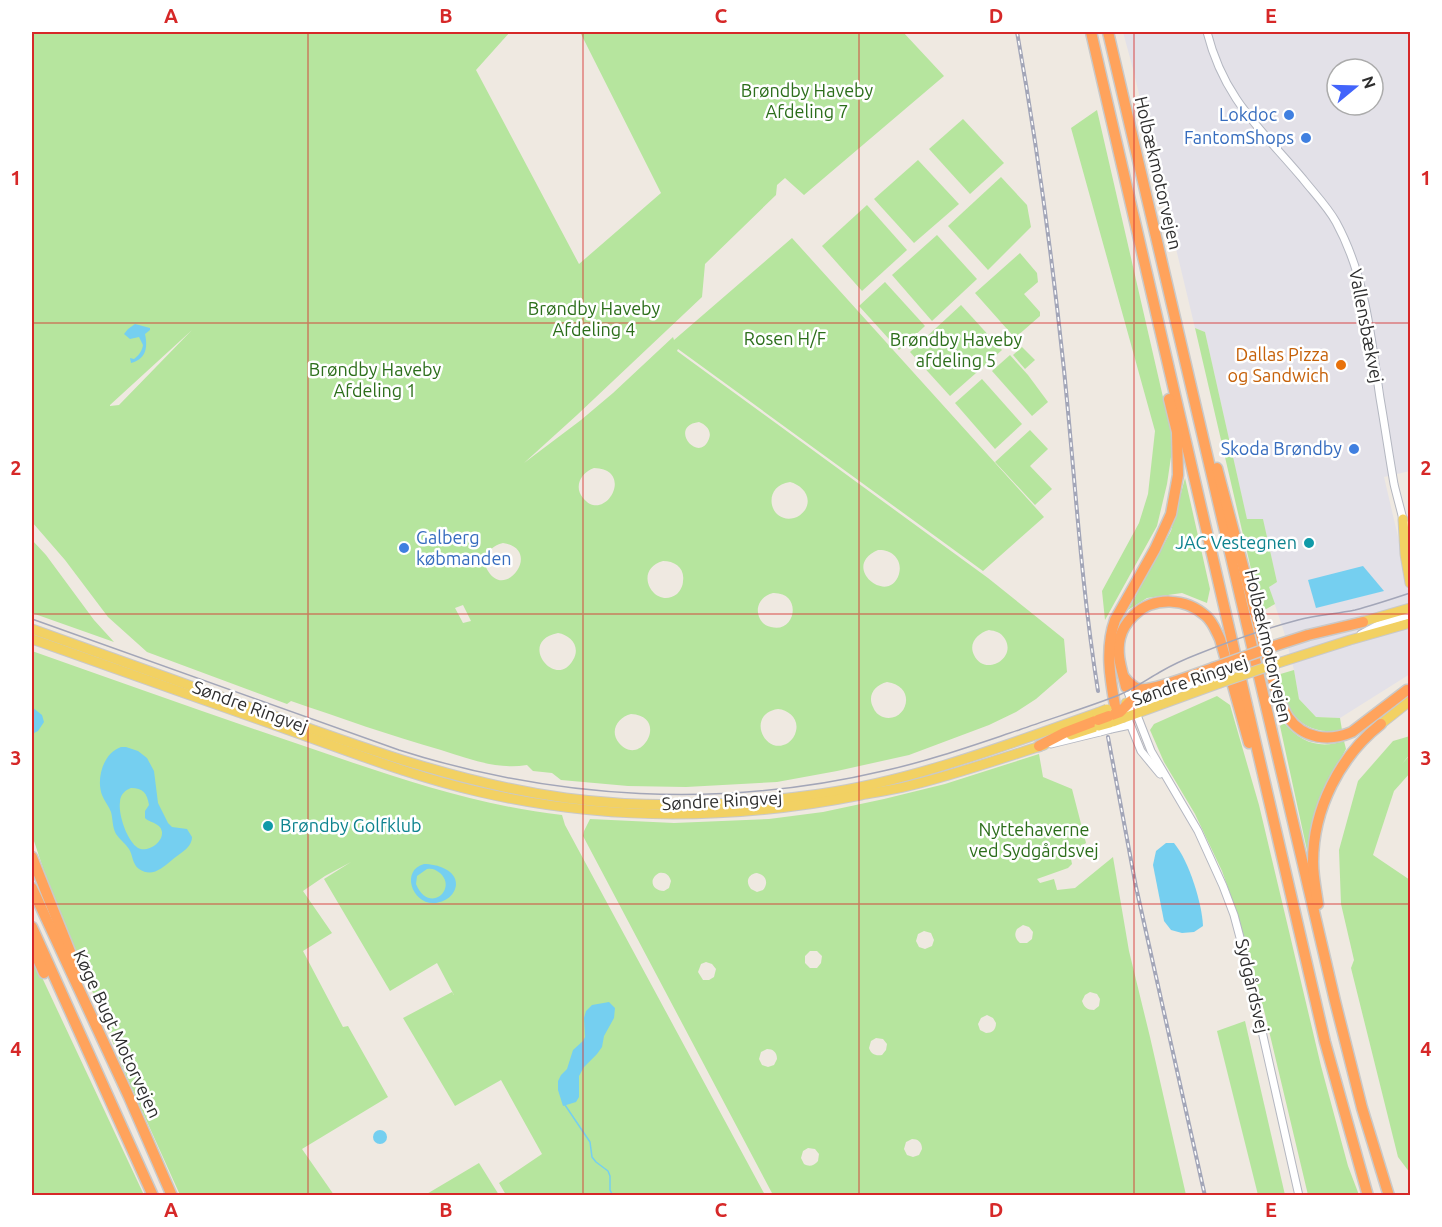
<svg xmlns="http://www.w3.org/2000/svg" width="1442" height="1227" viewBox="0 0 1442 1227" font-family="Ubuntu,sans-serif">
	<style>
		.industrial { fill: #e3e1e8; fill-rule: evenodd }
		.green { fill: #b6e59e; fill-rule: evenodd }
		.water { fill: #75cff0; fill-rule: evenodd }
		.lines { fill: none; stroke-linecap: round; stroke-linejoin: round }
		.stream { stroke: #75cff0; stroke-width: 1.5 }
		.minor-casing { stroke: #b4b7c1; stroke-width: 9 }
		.major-casing { stroke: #c9c9c9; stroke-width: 11 }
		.highway-casing { stroke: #c9c9c9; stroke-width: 13 }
		.minor { stroke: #fff; stroke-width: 7 }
		.major { stroke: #f2d163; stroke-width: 9 }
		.highway { stroke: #ffa35c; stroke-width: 10 }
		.tram { stroke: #a3a6b8; stroke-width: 1.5 }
		.rail-casing { stroke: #a3a6b8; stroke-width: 4 }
		.rail { stroke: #fff; stroke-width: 1.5; stroke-dasharray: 4.5; stroke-linecap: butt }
		.minor-bridge-casing { stroke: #b4b7c1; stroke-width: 9; stroke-linecap: butt }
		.major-bridge-casing { stroke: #c9c9c9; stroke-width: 11; stroke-linecap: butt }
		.highway-bridge-casing { stroke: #c9c9c9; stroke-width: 13; stroke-linecap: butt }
		.minor-bridge { stroke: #fff; stroke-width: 7 }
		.major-bridge { stroke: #f2d163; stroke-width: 9 }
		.highway-bridge { stroke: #ffa35c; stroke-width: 10 }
		.grid { fill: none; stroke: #d62828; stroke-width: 1.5; stroke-opacity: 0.55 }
		.shop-dot { fill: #3f7fe0; stroke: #fff; stroke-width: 2 }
		.food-dot { fill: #e8710a; stroke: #fff; stroke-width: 2 }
		.culture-dot { fill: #0f9aa8; stroke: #fff; stroke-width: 2 }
		.labels { text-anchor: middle; stroke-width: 5; stroke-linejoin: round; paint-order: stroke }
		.park-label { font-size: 18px; fill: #2c6e1b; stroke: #fff }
		.shop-label { font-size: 18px; fill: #366cbe; stroke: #fff; text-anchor: end }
		.street-label { font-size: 18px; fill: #2e2e2e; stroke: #fff }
		.food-label { font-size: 18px; fill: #c56008; stroke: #fff; text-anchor: end }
		.culture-label { font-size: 18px; fill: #0d838f; stroke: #fff; text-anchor: end }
		.neatline { fill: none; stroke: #d62828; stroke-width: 2 }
		.grid-label { font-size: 20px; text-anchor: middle; font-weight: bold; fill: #d62828 }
	</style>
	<rect width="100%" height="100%" fill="#efe9e1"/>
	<!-- industrial -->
	<path class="industrial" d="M 1123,32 L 1410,32 L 1410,471 L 1384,477 L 1410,588 L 1410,674 L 1340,718 L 1316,717 L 1299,699 L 1294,670 L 1284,632 L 1269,587 L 1277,582 L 1263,520 L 1247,520 L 1205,332 L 1195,328 L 1133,69 ZM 1337,69 L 1373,69 L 1373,105 L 1337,105 Z"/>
	<!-- green -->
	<g class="green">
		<path d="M 32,32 L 510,32 L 476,70 L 579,264 L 661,193 L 580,32 L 903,32 L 944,76 L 804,195 L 785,178 L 777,185 L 776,195 L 705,264 L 702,297 L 577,415 L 524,463 L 581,420 L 613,393 L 673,337 L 674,340 L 792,238 L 1044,517 L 983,571 L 678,349 L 677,351 L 988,578 L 1064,639 L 1067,672 L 1036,699 L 1016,712 L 989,725 L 909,755 L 837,771 L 777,782 L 686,787 L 628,786 L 561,780 L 552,773 L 533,771 L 527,765 C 497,770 470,759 441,750 C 391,736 341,718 291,701 L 287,704 L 147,652 L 108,617 L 65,560 L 32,522 ZM 192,330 L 119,405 L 110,406 L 110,405 ZM 699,422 C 707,425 713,432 708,441 C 697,463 668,426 699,422 ZM 594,468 C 636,469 605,525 583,498 C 573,486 582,472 594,468 ZM 790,482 C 802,485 813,497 805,510 C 802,514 798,517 794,518 C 769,524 761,486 790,482 ZM 503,543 C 543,549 506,601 488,571 C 480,558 490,546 503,543 ZM 878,550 C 891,549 903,559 899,574 C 889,607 839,567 878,550 ZM 663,561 C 675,561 685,568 683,581 C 683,586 680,591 677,594 C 655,611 631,570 663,561 ZM 773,593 C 803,592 796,634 771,627 C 766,626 762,623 760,619 C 754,607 761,596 773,593 ZM 463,605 L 471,621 L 463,623 L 455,608 ZM 989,630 C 995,631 1001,632 1005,639 C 1017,659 984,677 974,655 C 968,643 978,633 989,630 ZM 558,633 C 571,635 581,647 573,660 C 556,691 516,641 558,633 ZM 887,682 C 919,687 906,724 883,717 C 878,715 875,712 873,707 C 867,695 875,685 887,682 ZM 778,709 C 789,710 799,719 796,731 C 795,736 792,740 788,743 C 765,757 745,714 778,709 ZM 631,714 C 670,716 641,769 619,743 C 609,731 618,717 631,714 Z"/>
		<path d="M 1097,110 L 1171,432 L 1171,457 L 1167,484 L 1157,526 L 1105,620 L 1102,591 L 1139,523 L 1148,494 L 1155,431 L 1071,128 Z"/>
		<path d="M 963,119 L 1004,163 L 970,194 L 929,149 Z"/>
		<path d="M 918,160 L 959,204 L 914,243 L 874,199 Z"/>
		<path d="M 1001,177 L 1027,205 L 1031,227 L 988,270 L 948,226 Z"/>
		<path d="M 867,205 L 907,250 L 862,291 L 822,246 Z"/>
		<path d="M 937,235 L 977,279 L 932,321 L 892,275 Z"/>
		<path d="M 1020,253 L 1037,273 L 1038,282 L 1024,294 L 1040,312 L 1040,316 L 1015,338 L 975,293 Z"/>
		<path d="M 885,282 L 925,326 L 899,350 L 859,306 Z"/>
		<path d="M 961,305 L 1002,350 L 950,396 L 910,352 Z"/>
		<path d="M 1195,328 L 1205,332 L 1247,519 L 1263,519 L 1277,582 L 1269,587 L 1275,604 L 1261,612 Z"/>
		<path d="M 1022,347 L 1035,360 L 1025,369 L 1013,355 Z"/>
		<path d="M 1010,355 L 1028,375 L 1048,402 L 1032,416 L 992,371 Z"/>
		<path d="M 982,379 L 1022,424 L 995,449 L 955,403 Z"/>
		<path d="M 1030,430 L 1048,449 L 1030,466 L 1052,489 L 1035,505 L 995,462 Z"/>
		<path d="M 1185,478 L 1210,589 L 1207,603 L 1182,593 L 1147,598 L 1128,610 L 1171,531 Z"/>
		<path d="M 32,540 L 46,555 L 94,620 L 114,642 L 32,613 Z"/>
		<path d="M 32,651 C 123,683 215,716 307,747 C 391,776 474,805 562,815 L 565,825 L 765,1195 L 506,1195 L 499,1183 L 542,1154 L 501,1080 L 455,1106 L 403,1018 L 452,992 L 454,995 L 437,963 L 390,991 L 324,879 L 351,862 L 325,876 L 303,891 L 332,933 L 303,951 L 343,1027 L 348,1026 L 388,1097 L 302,1149 L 334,1195 L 180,1195 L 126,1075 L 45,874 L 32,835 Z"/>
		<path d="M 1294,670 L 1299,699 L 1316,717 L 1340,718 L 1342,730 C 1315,735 1295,724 1284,699 C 1280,692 1279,683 1277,675 Z"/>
		<path d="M 1217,696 L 1230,705 L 1259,805 L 1321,1066 L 1348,1166 L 1359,1195 L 1308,1195 L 1265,1014 L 1236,910 L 1222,871 L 1195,814 L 1164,762 L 1150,730 L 1154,724 Z"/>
		<path d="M 1284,723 C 1301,743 1320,749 1344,741 L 1346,749 L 1326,786 L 1308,855 L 1280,726 Z"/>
		<path d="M 1410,736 L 1410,754 L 1402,764 L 1410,755 L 1410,773 L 1394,791 L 1373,855 L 1410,880 L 1410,1173 L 1398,1157 L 1351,968 L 1354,960 L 1341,904 L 1339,850 L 1358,781 L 1393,741 Z"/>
		<path d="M 1039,754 L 1043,777 L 1072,789 L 1086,843 L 1070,854 L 1072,864 L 1068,868 L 1037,879 L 1040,883 L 1054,879 L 1057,890 L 1075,888 L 1113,857 L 1129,951 L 1150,1037 L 1186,1195 L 773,1195 L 583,836 L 584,831 L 590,819 L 674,823 L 769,819 L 823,812 L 884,799 L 945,784 ZM 659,873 C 666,872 669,875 671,881 L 669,888 L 664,891 C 652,891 648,879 659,873 ZM 757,873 C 766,875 769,883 763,890 L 757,892 L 751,889 C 745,882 748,874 757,873 ZM 1023,925 L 1029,927 L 1033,932 L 1032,939 L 1027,943 L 1020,943 C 1015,939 1014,934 1017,929 ZM 924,931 L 931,933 L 934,940 L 932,946 L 925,949 L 919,947 L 916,941 L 918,934 ZM 810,951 L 817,951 L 822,956 L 821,963 L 817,968 L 810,968 L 805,963 L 805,956 ZM 706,962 L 712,964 L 716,969 L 714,977 L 709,980 L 703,980 L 698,972 L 701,964 ZM 1090,992 L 1097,994 L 1100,999 L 1099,1006 L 1094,1010 C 1087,1010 1084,1007 1082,1001 L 1085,995 ZM 987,1015 L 993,1018 L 996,1023 C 996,1030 992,1033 986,1033 L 980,1030 L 978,1024 L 981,1018 ZM 876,1038 L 883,1039 L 887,1044 L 886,1050 L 882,1055 C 875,1056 871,1054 869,1048 L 871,1041 ZM 767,1049 C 773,1049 777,1052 777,1059 L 774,1065 L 768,1067 L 762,1065 L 759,1059 L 761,1052 ZM 912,1139 C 918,1139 922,1142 922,1149 L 919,1155 L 913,1157 L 907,1155 L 904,1149 L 906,1142 ZM 808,1148 L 815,1149 L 819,1154 L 818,1161 C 814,1166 809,1167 804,1164 L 801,1158 L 803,1151 Z"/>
		<path d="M 32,956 L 144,1195 L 32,1195 Z"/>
		<path d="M 1245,1021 L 1285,1195 L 1258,1195 L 1217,1031 Z"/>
		<path d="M 479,1163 L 499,1195 L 425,1195 Z"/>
	</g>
	<!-- water -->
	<g class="water">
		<path d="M 135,324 L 150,328 L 150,330 L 145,334 C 148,348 146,359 131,363 L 130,358 L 134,359 C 139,355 142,351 143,345 L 139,337 L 130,339 L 124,334 L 128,329 Z"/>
		<path d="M 1363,566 L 1384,591 L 1316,608 L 1308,580 Z"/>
		<path d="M 32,707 L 42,715 L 44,722 L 38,731 L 32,734 Z"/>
		<path d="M 121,747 L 126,747 L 138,751 L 147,758 L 154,771 L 158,803 L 168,823 L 172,827 L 187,829 L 192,837 C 192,848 180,853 172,860 C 162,868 152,878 139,869 C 132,864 133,855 129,849 C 125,843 120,840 116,834 C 112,827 113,819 111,812 C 109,806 104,801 102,795 C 96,779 103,753 121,747 ZM 131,788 C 143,788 147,793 149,805 L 145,811 L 145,818 C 150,823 161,823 162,832 C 163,843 147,853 138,848 C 127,841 118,814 120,802 C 120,795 125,790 131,788 Z"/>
		<path d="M 1166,843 L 1174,843 C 1189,861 1202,903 1203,926 L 1194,932 L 1182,933 L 1171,930 L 1164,921 L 1153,865 L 1156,851 Z"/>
		<path d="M 424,864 C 437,864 457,870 456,885 C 455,892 451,897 445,900 C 416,915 397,871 424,864 ZM 427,869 C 432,868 435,869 440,873 C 458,889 429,915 416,884 L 417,876 Z"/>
		<path d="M 609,1002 L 615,1008 L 614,1018 L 604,1036 L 602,1047 L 597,1054 L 584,1067 L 579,1076 L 579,1097 L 576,1102 L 563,1106 L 558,1090 L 558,1081 L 561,1075 L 567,1069 L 573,1050 L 583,1041 L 585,1037 L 584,1018 L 586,1011 L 592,1005 Z"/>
		<circle cx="380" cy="1137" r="7"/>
	</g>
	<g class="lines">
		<!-- stream -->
		<path class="stream" d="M 565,1105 L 590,1142 L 592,1157 L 596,1162 L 608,1171 L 610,1176 L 610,1190 L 613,1196"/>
		<!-- minor casing -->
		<g class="minor-casing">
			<g id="minor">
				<path d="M 1207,32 C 1224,99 1260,128 1303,179 C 1314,193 1327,206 1336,222 C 1366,277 1371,338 1380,398 C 1385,427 1389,455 1394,484 C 1397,497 1401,510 1404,524"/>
				<path d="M 1405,524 L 1410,536"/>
				<path d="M 1407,540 L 1410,553"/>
				<path d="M 1361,634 L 1378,625 L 1410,615"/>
				<path d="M 1126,687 L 1151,751 L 1198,831 L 1223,886 L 1234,915 L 1246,960 L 1299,1196"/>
				<path d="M 1130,712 L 1147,702 L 1204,679 L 1209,674"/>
				<path d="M 1126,714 L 1141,751 L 1160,774"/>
				<path d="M 1111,729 L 1130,725"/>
				<path d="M 1051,744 L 1100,732"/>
			</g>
		</g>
		<!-- major casing -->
		<g class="major-casing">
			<g id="major">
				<path d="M 1403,519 L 1405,554 L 1410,583"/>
				<path d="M 1358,623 L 1410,608"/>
				<path d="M 32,629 C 112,658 192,686 272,715 C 369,750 463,784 566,798 C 650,809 736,806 820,794 C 916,780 1006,745 1097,713"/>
				<path d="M 32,639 C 121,670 210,702 300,734 C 359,755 418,778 480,792 C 605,821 735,820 861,795 C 877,792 892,790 908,786 C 954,775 999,759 1044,745"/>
				<path d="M 1278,663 L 1350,640 L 1410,623"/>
				<path d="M 1126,703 L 1164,690"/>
				<path d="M 1110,723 L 1220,683"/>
				<path d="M 1381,724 L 1410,701"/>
				<path d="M 1071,735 L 1099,726"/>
			</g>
		</g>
		<!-- highway casing -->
		<g class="highway-casing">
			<g id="highway">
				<path d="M 1091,32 L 1325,1042 L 1368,1196"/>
				<path d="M 1108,32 L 1335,1001 L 1362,1108 L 1389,1196"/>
				<path d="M 1217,468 L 1276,691 C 1280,700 1283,709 1288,717 C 1303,739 1329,742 1352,732 L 1407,690"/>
				<path d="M 1274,646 L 1308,635 L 1363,622"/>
				<path d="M 1124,677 C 1128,682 1133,687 1139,689 C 1153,692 1200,672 1216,667"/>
				<path d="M 1126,687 C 1122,670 1116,655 1120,638 C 1122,629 1128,621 1134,615 C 1154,596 1186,598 1206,616 C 1213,622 1216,631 1220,639 L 1249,743"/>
				<path d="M 1115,706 C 1110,678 1105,648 1115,620 L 1155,549 L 1171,514 L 1178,475 L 1177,432 L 1169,399"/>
				<path d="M 1109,716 L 1120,712 L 1131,701"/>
				<path d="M 1039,746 L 1064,733 L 1098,720"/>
				<path d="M 32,857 L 77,969"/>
				<path d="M 32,888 L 129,1097 L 172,1196"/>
				<path d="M 1318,904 C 1316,890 1313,876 1313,862 C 1313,809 1340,756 1381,724"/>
				<path d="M 32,927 L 153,1196"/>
				<path d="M 32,946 L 44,973"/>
			</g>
		</g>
		<!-- minor -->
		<use href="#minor" class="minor"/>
		<!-- major -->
		<use href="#major" class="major"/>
		<!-- highway -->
		<use href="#highway" class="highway"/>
		<!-- tram -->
		<path class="tram" d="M 32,619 L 399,750 C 556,800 722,809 883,771 C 929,761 974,745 1019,730 C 1052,718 1086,708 1119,695 C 1133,689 1146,680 1160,672 C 1172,665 1185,659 1198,654 C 1230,641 1264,629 1298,620 C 1317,615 1336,614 1355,610 C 1374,605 1392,599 1410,593"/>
		<!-- rail casing -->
		<g class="rail-casing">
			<g id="rail">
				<path d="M 1017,32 C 1037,144 1052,256 1064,370 C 1075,477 1081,585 1098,691"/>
				<path d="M 1108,737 L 1136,887 L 1205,1196"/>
			</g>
		</g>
		<!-- rail -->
		<use href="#rail" class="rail"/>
		<!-- minor-bridge casing -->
		<g class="minor-bridge-casing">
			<path id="minor-bridge" d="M 1100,732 L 1111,729"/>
		</g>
		<!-- major-bridge casing -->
		<g class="major-bridge-casing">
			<g id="major-bridge">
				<path d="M 1220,683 L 1278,663"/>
				<path d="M 1097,713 L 1107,709"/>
				<path d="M 1099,726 L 1110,723"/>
			</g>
		</g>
		<!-- highway-bridge casing -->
		<g class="highway-bridge-casing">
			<g id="highway-bridge">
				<path d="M 1216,667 L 1274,646"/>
				<path d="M 1098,720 L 1109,716"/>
			</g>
		</g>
		<!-- minor-bridge -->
		<use href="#minor-bridge" class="minor-bridge"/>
		<!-- major-bridge -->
		<use href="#major-bridge" class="major-bridge"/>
		<!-- highway-bridge -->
		<use href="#highway-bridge" class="highway-bridge"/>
	</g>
	<!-- grid -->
	<path class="grid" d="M 308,32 L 308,1196M 583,32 L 583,1196M 859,32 L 859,1196M 1134,32 L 1134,1196M 32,323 L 1410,323M 32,614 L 1410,614M 32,904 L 1410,904"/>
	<!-- markers -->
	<g class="shop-dot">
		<circle cx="1289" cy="115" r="6"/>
		<circle cx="1306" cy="138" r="6"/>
		<circle cx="1354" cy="449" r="6"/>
		<circle cx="404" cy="548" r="6"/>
	</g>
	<circle class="food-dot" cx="1341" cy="365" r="6"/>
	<g class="culture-dot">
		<circle cx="1309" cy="543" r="6"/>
		<circle cx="268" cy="826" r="6"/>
	</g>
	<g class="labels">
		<!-- park labels -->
		<g class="park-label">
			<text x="807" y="97">Brøndby Haveby<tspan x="807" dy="21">Afdeling 7</tspan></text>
			<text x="594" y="315">Brøndby Haveby<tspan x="594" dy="21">Afdeling 4</tspan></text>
			<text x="785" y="345">Rosen H/F</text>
			<text x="956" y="346">Brøndby Haveby<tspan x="956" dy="21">afdeling 5</tspan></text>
			<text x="375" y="376">Brøndby Haveby<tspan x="375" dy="21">Afdeling 1</tspan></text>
			<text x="1034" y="836">Nyttehaverne<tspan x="1034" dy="21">ved Sydgårdsvej</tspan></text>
		</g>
		<!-- shop labels -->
		<g class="shop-label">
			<text x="1277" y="121">Lokdoc</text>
			<text x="1294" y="144">FantomShops</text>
			<text x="1342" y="455">Skoda Brøndby</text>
			<text x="416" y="544" text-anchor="start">Galberg<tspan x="416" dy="21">købmanden</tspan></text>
		</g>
		<!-- street labels -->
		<g class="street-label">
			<text transform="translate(1158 173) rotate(77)" y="6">Holbækmotorvejen</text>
			<text transform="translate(1366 326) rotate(79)" y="6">Vallensbækvej</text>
			<text transform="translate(1268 646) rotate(77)" y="6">Holbækmotorvejen</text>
			<text transform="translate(1190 681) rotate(-19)" y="6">Søndre Ringvej</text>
			<text transform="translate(250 707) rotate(20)" y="6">Søndre Ringvej</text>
			<text transform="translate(722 801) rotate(-3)" y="6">Søndre Ringvej</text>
			<text transform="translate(1252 986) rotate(77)" y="6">Sydgårdsvej</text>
			<text transform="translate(117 1034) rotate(65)" y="6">Køge Bugt Motorvejen</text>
		</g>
		<!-- food labels -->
		<g class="food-label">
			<text x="1329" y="361">Dallas Pizza<tspan x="1329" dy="21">og Sandwich</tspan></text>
		</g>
		<!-- culture labels -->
		<g class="culture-label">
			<text x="1297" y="549">JAC Vestegnen</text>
			<text x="280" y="832" text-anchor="start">Brøndby Golfklub</text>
		</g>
	</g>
	<!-- border -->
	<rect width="1442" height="1227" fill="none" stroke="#ffffff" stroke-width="66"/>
	<!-- north arrow -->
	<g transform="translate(1355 87) rotate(71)"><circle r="28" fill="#ffffff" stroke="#ababab" stroke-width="1.5"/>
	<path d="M0-4.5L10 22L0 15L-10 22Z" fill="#4264fb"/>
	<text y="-9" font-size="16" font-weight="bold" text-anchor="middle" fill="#2e2e2e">N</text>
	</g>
	<rect x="33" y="33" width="1376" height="1161" class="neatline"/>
	<g class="grid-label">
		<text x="171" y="23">A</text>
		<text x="446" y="23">B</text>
		<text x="721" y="23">C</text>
		<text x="996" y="23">D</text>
		<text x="1271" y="23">E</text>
		<text x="16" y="185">1</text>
		<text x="1426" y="185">1</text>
		<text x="16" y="475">2</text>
		<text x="1426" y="475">2</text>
		<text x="16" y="765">3</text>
		<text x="1426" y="765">3</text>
		<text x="16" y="1056">4</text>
		<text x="1426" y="1056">4</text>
		<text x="171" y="1217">A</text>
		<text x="446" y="1217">B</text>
		<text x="721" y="1217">C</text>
		<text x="996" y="1217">D</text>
		<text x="1271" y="1217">E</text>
	</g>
</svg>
